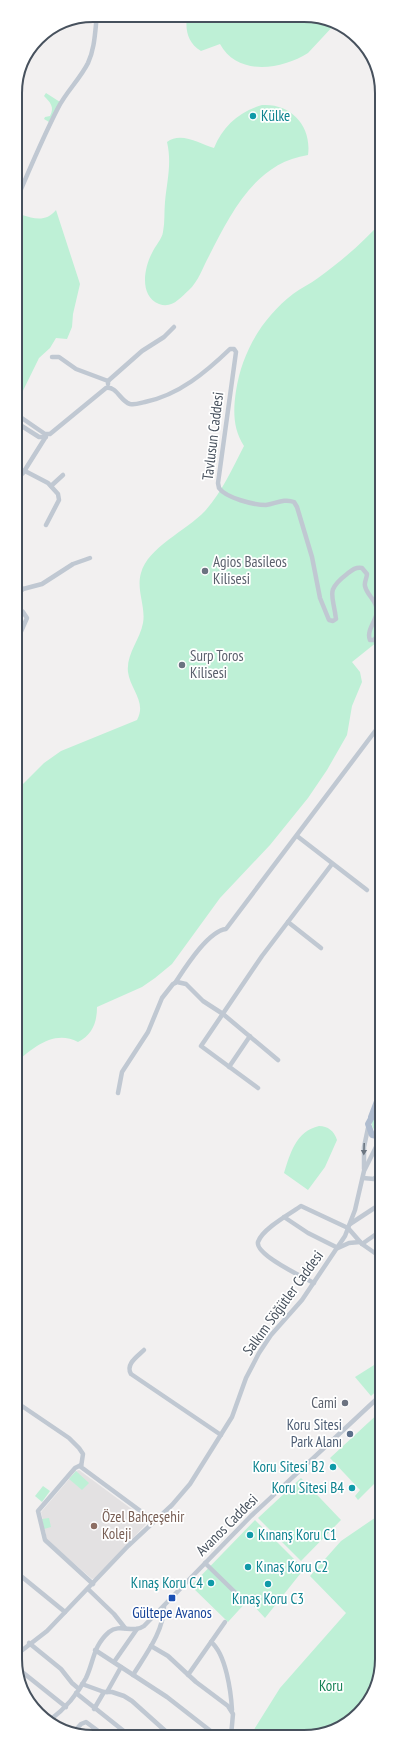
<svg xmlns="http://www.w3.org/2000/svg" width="397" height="1752" viewBox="0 0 397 1752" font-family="'PT Sans Narrow',sans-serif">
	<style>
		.education { fill: #e3e1e2 }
		.green { fill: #bef0d6 }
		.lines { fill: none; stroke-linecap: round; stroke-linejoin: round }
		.minor { stroke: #c0c8d2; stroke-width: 4.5 }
		.major { stroke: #afbccf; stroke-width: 6 }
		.oneway { fill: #6b7580 }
		.culture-dot { fill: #0f9aa8; stroke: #fff; stroke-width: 1.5 }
		.worship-dot { fill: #6b7280; stroke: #fff; stroke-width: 1.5 }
		.service-dot { fill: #5c6f8a; stroke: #fff; stroke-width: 1.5 }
		.education-dot { fill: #8d6e63; stroke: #fff; stroke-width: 1.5 }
		.transit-dot { fill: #1a4fb4; stroke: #fff; stroke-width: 1.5 }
		.labels { text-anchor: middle; stroke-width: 3.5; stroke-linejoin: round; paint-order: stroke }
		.culture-label { font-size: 15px; fill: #0d838f; stroke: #fff; text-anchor: start }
		.street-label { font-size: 15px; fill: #47515d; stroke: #fff }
		.worship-label { font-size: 15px; fill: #5b616d; stroke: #fff; text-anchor: start }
		.service-label { font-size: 15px; fill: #4e5e75; stroke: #fff; text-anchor: end }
		.education-label { font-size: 15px; fill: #785e54; stroke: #fff; text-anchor: start }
		.transit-label { font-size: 15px; fill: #164399; stroke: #fff }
		.park-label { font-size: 15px; fill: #168156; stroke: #fff }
		.rim { fill: none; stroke: #47515d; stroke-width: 2 }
	</style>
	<rect width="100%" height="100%" fill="#f2f0f0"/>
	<!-- education -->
	<path class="education" d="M 79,1470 L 145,1519 L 146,1524 L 96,1578 L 92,1579 L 47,1540 L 41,1512 L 76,1471 Z"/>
	<!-- green -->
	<g class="green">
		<path d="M 187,16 L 324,18 L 335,24 L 308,53 C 281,70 237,76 220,44 L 201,51 C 188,43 185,31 187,16 Z"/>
		<path d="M 46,93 L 60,102 L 49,122 L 44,119 L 45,117 L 50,116 C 55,107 50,102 44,96 Z"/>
		<path d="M 262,105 C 291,103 312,126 308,155 C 255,163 231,213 209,256 C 203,267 198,282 189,290 C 180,298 172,309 159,304 C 139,296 144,268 152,253 C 155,246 162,239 163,232 C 165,222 164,212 165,202 C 167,181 172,163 167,142 C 181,131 200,144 214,148 C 223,126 239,112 262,105 Z"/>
		<path d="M 56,210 L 80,284 L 73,314 L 72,327 L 67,339 L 56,338 L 50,348 L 39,358 L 17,403 L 15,396 L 15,222 L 22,215 C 35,219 46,222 56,210 Z"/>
		<path d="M 381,222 L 382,638 L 352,662 L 360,672 L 362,682 L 352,706 L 347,735 L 327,770 L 308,798 L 270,845 L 220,898 L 172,964 L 155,978 L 142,987 L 97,1007 C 97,1023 92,1035 78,1042 C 54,1029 33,1048 15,1063 L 15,792 L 44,763 L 61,751 L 137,720 C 147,702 130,689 128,672 C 126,654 140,640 143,623 C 146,606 136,590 141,573 C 148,547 186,531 205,511 C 222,492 232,469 244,446 C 233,429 233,411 236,391 C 242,352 262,318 293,294 C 301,288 310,284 318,278 C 341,261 363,243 381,222 Z"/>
		<path d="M 382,1115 L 382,1132 C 373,1132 370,1126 373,1118 Z"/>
		<path d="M 319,1126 C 328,1126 334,1131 337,1140 L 325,1167 L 308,1190 L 284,1173 C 290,1154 296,1131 319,1126 Z"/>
		<path d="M 382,1360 L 382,1386 L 371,1396 L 355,1377 Z"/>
		<path d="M 382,1410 L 382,1476 L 358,1500 L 355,1496 L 360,1490 L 330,1458 Z"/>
		<path d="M 76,1471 L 89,1483 L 82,1490 L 69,1479 Z"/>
		<path d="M 301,1478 L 341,1520 L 301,1561 L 258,1518 Z"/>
		<path d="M 43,1486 L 50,1491 L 42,1502 L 35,1496 Z"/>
		<path d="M 382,1513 L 382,1664 L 359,1714 L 314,1736 L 250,1736 L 280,1688 L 346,1613 L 310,1576 L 341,1541 Z"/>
		<path d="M 49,1518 L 51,1527 L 44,1529 L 42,1519 Z"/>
		<path d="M 255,1520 L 304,1569 L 265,1618 L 248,1600 L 228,1622 L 191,1586 Z"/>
	</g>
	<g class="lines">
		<!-- minor -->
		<g class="minor">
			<path d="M 15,203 C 29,171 42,139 58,108 C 66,92 80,79 88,63 C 95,48 95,31 97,15"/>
			<path d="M 52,357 L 59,357 L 76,369 L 108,381 L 108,384"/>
			<path d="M 108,381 L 142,351 L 164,337 L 174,327"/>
			<path d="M 16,414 L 45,434 L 50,434 L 106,388 C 117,386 120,401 130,404 C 136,405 140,403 145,402 C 179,395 206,372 230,349 L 234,349 L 236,352 L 218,483 L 219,488 C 226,498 254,505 266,505 C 275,504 284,498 294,502 L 297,507 L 312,557 L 320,598 L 329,620 L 333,621 L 336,619 C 333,594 325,591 347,574 C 352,570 355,567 362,568 L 367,574 C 367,578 364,582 365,586 C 367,596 378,601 377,612 C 376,621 366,631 370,640 L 374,640 L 382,630"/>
			<path d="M 17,423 L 39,437 L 46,437"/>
			<path d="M 15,459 L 19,436 L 15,414"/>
			<path d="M 25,471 L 48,483 L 58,494 L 59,500 L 46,525"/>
			<path d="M 15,480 L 23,473 L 45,438"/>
			<path d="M 51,486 L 63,475"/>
			<path d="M 15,586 L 23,589 L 42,584 L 73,564 L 90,558"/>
			<path d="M 15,597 L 23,589"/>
			<path d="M 15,605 L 23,612 L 27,618 L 19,636 L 15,706"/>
			<path d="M 297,836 L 367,890"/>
			<path d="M 288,922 L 321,948"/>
			<path d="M 175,983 C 185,968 208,931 226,929 L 382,722"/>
			<path d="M 229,1067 L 250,1036"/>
			<path d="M 258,1088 L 201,1046 L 262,956 L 332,864"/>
			<path d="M 118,1093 L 122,1072 L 148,1032 L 162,998 L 173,984 L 177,982 L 186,984 L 203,1001 L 223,1014 L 278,1060"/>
			<path d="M 364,1169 L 364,1147 L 368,1128"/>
			<path d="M 363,1178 L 374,1179 L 382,1170"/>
			<path d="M 284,1217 L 308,1233 L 338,1248 L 349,1243 L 360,1242"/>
			<path d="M 350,1224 L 382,1203"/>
			<path d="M 362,1244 L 382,1230"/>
			<path d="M 314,1283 C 303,1277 255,1255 258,1242 C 262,1229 291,1213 301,1206 L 348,1228 L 362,1244 L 382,1258"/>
			<path d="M 144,1350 C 138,1356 125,1364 131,1374 L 221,1435"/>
			<path d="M 16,1402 L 69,1438 L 79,1448 L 83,1454 L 81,1467 L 154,1521"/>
			<path d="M 81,1465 L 75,1468 L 38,1511 L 45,1540 L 93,1584"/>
			<path d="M 205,1563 L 245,1602"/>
			<path d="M 16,1572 L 65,1612"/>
			<path d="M 88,1589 L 114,1614 L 125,1628"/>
			<path d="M 211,1642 C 226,1654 231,1692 232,1710"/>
			<path d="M 29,1643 L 61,1669 L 72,1683 L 79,1689"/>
			<path d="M 151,1646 L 168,1656 L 196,1682 L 228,1706 L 233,1714 L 231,1736"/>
			<path d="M 95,1650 L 167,1697 L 217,1736"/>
			<path d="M 16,1655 L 47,1631 L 128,1546 L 172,1505 L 190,1484 L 232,1417 L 246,1378 L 259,1353 L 271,1335 L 302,1300 L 345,1236 L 355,1210 L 364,1171 L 381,1137"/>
			<path d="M 114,1662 L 137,1629"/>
			<path d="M 16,1667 L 66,1707"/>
			<path d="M 133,1675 C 146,1654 164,1631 164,1606"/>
			<path d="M 188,1675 L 225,1622"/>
			<path d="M 82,1684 L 104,1692 L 112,1692 L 124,1696 L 132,1701 L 171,1736"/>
			<path d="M 107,1692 L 121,1667"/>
			<path d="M 76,1693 L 130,1736"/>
			<path d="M 94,1709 L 104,1692"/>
			<path d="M 50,1720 C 66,1708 77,1695 86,1678 C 94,1661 93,1646 109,1632 C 120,1623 133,1634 144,1626 L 251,1516 L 382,1394"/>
			<path d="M 73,1733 L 81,1724 L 86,1722 L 105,1736"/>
		</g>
		<!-- major -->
		<g class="major">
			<path d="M 382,1113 L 373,1115 L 368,1124 L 372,1135 L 382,1137"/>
			<path d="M 371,1117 L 382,1088"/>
		</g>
	</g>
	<!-- one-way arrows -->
	<defs><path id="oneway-solid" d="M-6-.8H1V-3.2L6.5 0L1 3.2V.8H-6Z"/></defs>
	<use class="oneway" href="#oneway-solid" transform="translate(364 1149) rotate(92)"/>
	<!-- markers -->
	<g class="culture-dot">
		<circle cx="253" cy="116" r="4"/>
		<circle cx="333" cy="1467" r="4"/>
		<circle cx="352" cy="1488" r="4"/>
		<circle cx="250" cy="1535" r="4"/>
		<circle cx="248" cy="1567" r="4"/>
		<circle cx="211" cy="1583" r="4"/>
		<circle cx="268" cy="1584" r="4"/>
	</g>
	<g class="worship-dot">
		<circle cx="205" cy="571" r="4"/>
		<circle cx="182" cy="665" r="4"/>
		<circle cx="345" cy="1403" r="4"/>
	</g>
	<circle class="service-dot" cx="350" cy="1434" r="4"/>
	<circle class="education-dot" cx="94" cy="1526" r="4"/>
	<rect class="transit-dot" x="168" y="1594" width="8" height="8" rx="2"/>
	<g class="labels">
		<!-- culture labels -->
		<g class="culture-label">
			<text x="261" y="121">Külke</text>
			<text x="325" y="1472" text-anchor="end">Koru Sitesi B2</text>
			<text x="344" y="1493" text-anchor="end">Koru Sitesi B4</text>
			<text x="258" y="1540">Kınanş Koru C1</text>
			<text x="256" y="1572">Kınaş Koru C2</text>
			<text x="203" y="1588" text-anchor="end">Kınaş Koru C4</text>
			<text x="268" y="1604" text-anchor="middle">Kınaş Koru C3</text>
		</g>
		<!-- street labels -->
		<g class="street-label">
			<text transform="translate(213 436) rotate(-83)" y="5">Tavlusun Caddesi</text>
			<text transform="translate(283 1303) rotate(-54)" y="5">Salkım Söğütler Caddesi</text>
			<text transform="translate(227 1525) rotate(-45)" y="5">Avanos Caddesi</text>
		</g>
		<!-- worship labels -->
		<g class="worship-label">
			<text x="213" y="567">Agios Basileos<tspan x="213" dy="17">Kilisesi</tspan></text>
			<text x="190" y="661">Surp Toros<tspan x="190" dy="17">Kilisesi</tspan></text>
			<text x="337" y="1408" text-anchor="end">Cami</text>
		</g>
		<!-- service labels -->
		<g class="service-label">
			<text x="342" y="1430">Koru Sitesi<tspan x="342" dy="17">Park Alanı</tspan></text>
		</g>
		<!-- education labels -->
		<g class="education-label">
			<text x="102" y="1522">Özel Bahçeşehir<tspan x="102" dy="17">Koleji</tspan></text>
		</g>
		<!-- transit labels -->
		<g class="transit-label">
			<text x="172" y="1618">Gültepe Avanos</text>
		</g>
		<!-- park labels -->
		<g class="park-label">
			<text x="331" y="1691">Koru</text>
		</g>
	</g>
	<!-- crop -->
	<path d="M0 0H397V1752H0ZM93 22H304A71 71 0 0 1 375 93V1659A71 71 0 0 1 304 1730H93A71 71 0 0 1 22 1659V93A71 71 0 0 1 93 22Z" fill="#fff" fill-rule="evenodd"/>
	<path class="rim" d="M93 22H304A71 71 0 0 1 375 93V1659A71 71 0 0 1 304 1730H93A71 71 0 0 1 22 1659V93A71 71 0 0 1 93 22Z"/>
</svg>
